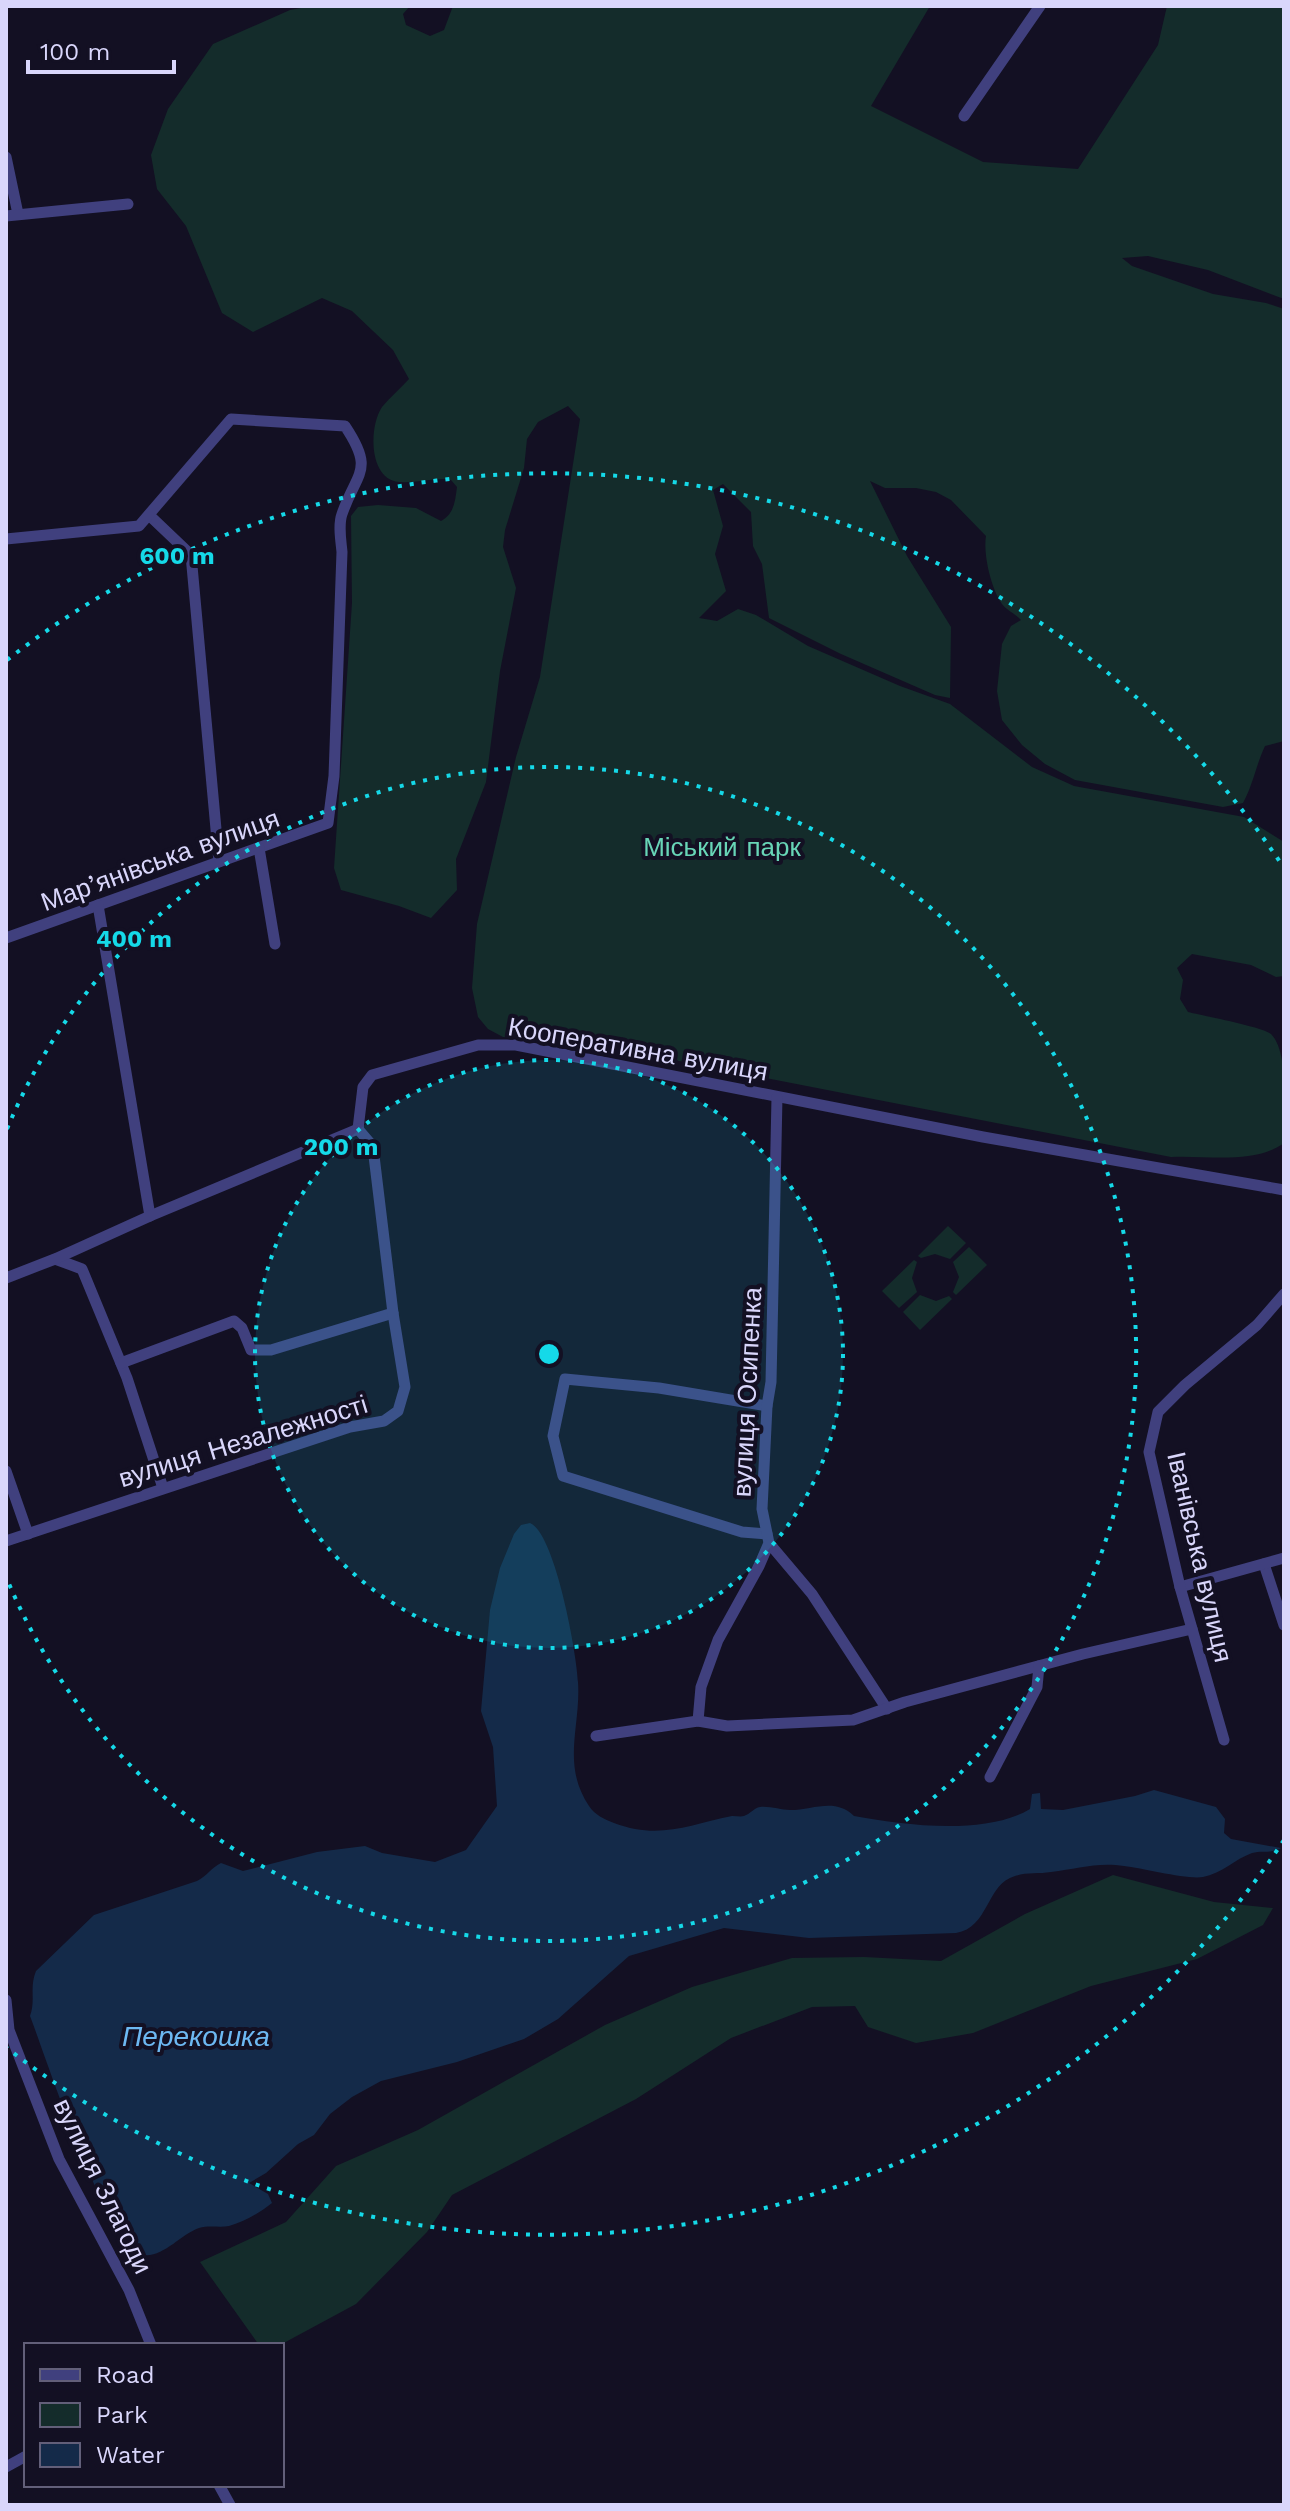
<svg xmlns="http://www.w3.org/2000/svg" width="1290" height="2511" viewBox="0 0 1290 2511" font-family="'Work Sans',sans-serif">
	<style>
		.green { fill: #142c2b }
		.water { fill: #142a49 }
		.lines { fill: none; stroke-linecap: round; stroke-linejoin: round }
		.minor { stroke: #40407e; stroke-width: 11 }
		.ring { fill: none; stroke: #15d9e8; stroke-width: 4; stroke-dasharray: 4 8 }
		.labels { text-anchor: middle; stroke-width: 8; stroke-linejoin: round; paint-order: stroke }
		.park-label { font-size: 26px; fill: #68d5b7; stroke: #131023 }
		.street-label { font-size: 26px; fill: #d9d6fb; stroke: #131023 }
		.water-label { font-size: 28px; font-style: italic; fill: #6db8f2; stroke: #131023 }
		.centre { fill: #15d9e8; stroke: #131023; stroke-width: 4 }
		.ring-label { font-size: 24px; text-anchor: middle; font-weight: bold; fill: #15d9e8; stroke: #131023; stroke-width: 8; stroke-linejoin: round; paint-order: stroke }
	</style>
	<rect width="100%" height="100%" fill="#131023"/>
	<!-- green -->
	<g class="green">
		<path d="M 410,6 L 403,14 L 406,25 L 430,36 L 444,30 L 453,6 L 930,6 L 871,106 L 983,162 L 1078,169 L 1158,45 L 1167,6 L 1284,6 L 1284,299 L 1208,270 L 1148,256 L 1122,258 L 1132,266 L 1213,294 L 1266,303 L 1284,309 L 1284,741 L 1265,746 C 1256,765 1253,785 1243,803 L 1223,807 L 1075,780 L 1045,764 L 1022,745 L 1002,720 L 997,691 L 1002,644 L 1011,626 L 1021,620 C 1016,614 1006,610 1002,604 C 991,588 983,554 986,536 L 951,500 L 936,492 L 916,488 L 885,488 L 870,481 L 907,556 L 951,627 L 950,698 L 935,695 L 841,654 L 769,618 L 762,564 L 753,546 L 751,512 L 723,484 L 713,490 L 723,526 L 715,554 L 726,591 L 699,618 L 717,621 L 738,609 L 756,615 L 808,646 L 900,686 L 950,704 L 1032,767 L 1074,786 L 1244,817 L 1284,842 L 1284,976 L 1276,977 L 1251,965 L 1192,954 L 1177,968 L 1183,980 L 1180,999 L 1188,1012 C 1204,1016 1263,1027 1271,1034 C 1290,1053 1284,1117 1284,1143 C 1254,1165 1206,1155 1171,1157 L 674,1060 L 545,1040 L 503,1037 L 488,1029 L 478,1017 L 472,988 L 477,924 L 516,757 L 540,677 L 580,419 L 568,406 L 538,422 L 527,439 L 524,468 L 505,530 L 503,547 L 516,588 L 500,671 L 486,782 L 456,859 L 457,890 L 431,918 L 399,906 L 341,890 L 334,868 L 352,603 L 351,516 L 358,507 L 378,505 L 416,508 L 441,521 C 454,514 455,502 457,487 L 451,480 L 444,479 C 430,479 413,483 399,482 C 368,479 369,426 382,407 C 390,397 401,388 409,379 L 393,350 L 352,311 L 322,298 L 253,332 L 222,313 L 186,226 L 157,189 L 151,155 L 168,109 L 213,44 L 290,10 L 312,6 Z"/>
		<path d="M 948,1226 L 966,1243 L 950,1259 L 935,1254 L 921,1258 L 918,1256 Z"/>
		<path d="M 969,1247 L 987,1265 L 956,1295 L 953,1292 L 959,1277 L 953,1262 Z"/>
		<path d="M 914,1260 L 917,1262 L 912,1278 L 917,1292 L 899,1308 L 882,1291 Z"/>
		<path d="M 920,1295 L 936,1301 L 949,1296 L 952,1299 L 920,1330 L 903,1312 Z"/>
		<path d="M 1113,1875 L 1214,1902 L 1273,1908 L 1263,1925 L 1197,1959 L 1091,1986 L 973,2033 L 916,2043 L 868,2027 L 855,2006 L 812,2007 L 731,2038 L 636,2099 L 452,2195 L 427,2232 L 356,2304 L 280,2345 L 259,2345 L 200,2262 L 286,2222 L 336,2166 L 418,2130 L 605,2025 L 692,1987 L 792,1958 L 864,1957 L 941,1961 L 1025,1914 Z"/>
	</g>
	<!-- water -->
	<path class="water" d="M 530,1523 C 555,1533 577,1654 578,1682 C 581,1727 561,1764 589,1806 C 595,1815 604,1819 614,1823 C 659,1840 688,1825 732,1816 C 736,1816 741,1817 744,1816 C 750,1814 754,1808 760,1807 C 770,1806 781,1810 790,1810 C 813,1810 835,1797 854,1816 C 903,1825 985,1836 1030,1809 L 1032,1794 L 1040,1793 L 1041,1809 L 1063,1810 L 1135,1796 L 1154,1790 L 1216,1807 L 1225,1819 L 1224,1833 L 1231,1839 L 1281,1848 C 1271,1854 1263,1850 1252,1853 C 1235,1859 1221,1874 1203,1877 C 1188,1880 1143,1868 1124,1866 C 1097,1862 1077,1869 1051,1872 C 1039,1874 1027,1872 1015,1876 C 986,1884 989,1928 956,1933 L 809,1938 L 724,1928 L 629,1956 L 558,2019 L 524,2039 L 457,2062 L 381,2081 L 352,2097 L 330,2114 L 314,2135 L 298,2144 L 266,2173 L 249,2183 L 268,2194 L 272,2203 C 261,2212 244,2222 229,2226 C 220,2228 209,2225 199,2228 C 179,2235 161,2261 139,2254 C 107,2244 45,2055 30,2016 C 36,2000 29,1988 36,1971 L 94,1915 L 197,1881 C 207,1876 211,1868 221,1863 L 243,1871 L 317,1852 L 365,1846 L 382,1853 L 435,1862 L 466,1850 L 497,1806 L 493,1747 L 481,1711 L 490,1610 L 500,1568 L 514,1534 L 521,1525 Z"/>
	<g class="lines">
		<!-- minor -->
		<g class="minor">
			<path d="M 964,116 L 1040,6"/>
			<path d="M 6,157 L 18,214"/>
			<path d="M 6,216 L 128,204"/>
			<path d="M 149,515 L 191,555 L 219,862"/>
			<path d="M 6,539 L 139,526 L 231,419 L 345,426 C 375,471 357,471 342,514 C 338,525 341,541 342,552 L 334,776 L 328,823 L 6,938"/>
			<path d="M 259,848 L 275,944"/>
			<path d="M 98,905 L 150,1216"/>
			<path d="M 358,1129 L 363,1087 L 372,1075 L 478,1045 L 516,1045 L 983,1137 L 1284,1190"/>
			<path d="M 55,1259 L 82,1269 L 127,1378 L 163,1488"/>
			<path d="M 6,1278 L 55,1259 L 150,1216 L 358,1129"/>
			<path d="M 121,1363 L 234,1321 L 242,1328 L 251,1350 L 271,1350 L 393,1313"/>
			<path d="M 767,1406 L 659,1388 L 565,1379 L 553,1436 L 563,1476 L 742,1532 L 767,1534"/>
			<path d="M 6,1471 L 28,1534"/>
			<path d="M 6,1541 L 350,1427 L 384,1421 L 398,1411 L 405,1387 L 393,1313 L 374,1156 L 370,1143 L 358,1129"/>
			<path d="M 769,1543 L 812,1594 L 887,1709"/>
			<path d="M 1264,1564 L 1284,1625"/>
			<path d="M 1180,1587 L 1284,1558"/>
			<path d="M 698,1721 L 701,1687 L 718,1640 L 759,1566 L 769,1543 L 762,1509 L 767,1406 L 771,1382 L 777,1097"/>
			<path d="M 596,1736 L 698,1721 L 727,1726 L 853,1720 L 905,1702 L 1083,1654 L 1192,1629"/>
			<path d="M 1224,1740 L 1180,1587 L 1149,1452 L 1158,1412 L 1185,1385 L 1257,1325 L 1284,1294"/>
			<path d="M 990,1777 L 1037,1687 L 1039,1666"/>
			<path d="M 6,2000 L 9,2030 L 59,2159 L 129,2290 L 151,2345"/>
			<path d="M 6,2467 L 26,2456"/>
			<path d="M 219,2485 L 230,2505"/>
		</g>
	</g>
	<!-- distance rings -->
	<circle cx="549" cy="1354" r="294" fill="#15d9e8" fill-opacity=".12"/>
	<g class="ring">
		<circle cx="549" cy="1354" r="294"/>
		<path d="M7 1129A587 587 0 1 1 7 1579"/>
		<path d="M1284 1840A881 881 0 0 1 7 2048M7 660A881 881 0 0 1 1284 868"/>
	</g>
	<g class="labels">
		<!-- park labels -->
		<g class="park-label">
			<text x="722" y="856">Міський парк</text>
		</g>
		<!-- street labels -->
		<g class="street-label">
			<text transform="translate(160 860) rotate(-20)" y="9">Мар’янівська вулиця</text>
			<text transform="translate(638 1049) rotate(10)" y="9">Кооперативна вулиця</text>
			<text transform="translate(747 1392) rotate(-87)" y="9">вулиця Осипенка</text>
			<text transform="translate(243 1441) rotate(-17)" y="9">вулиця Незалежності</text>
			<text transform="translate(1200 1557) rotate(77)" y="9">Іванівська вулиця</text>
			<text transform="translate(103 2186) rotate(64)" y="9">вулиця Злагоди</text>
		</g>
		<!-- water labels -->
		<g class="water-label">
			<text x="196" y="2046">Перекошка</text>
		</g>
	</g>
	<circle cx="549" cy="1354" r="12" class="centre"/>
	<g class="ring-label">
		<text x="177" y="564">600 m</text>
		<text x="134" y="947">400 m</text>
		<text x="341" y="1155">200 m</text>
	</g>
	<!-- border -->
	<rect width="1290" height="2511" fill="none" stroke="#d9d6fb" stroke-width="16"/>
	<!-- legend -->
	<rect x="24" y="2343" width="260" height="144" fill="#131023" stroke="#625f79" stroke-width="2"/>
	<rect x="40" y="2369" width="40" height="12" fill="#40407e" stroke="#625f79" stroke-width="2"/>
	<text x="96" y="2383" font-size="24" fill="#d9d6fb">Road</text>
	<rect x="40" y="2403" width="40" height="24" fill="#142c2b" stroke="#625f79" stroke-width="2"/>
	<text x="96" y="2423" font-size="24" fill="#d9d6fb">Park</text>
	<rect x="40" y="2443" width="40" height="24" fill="#142a49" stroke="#625f79" stroke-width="2"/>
	<text x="96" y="2463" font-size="24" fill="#d9d6fb">Water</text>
	<!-- scale -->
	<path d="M28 60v12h146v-12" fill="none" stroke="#d9d6fb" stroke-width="4"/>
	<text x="40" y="60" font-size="24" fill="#d9d6fb" stroke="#131023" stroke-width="6" paint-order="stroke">100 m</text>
</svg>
